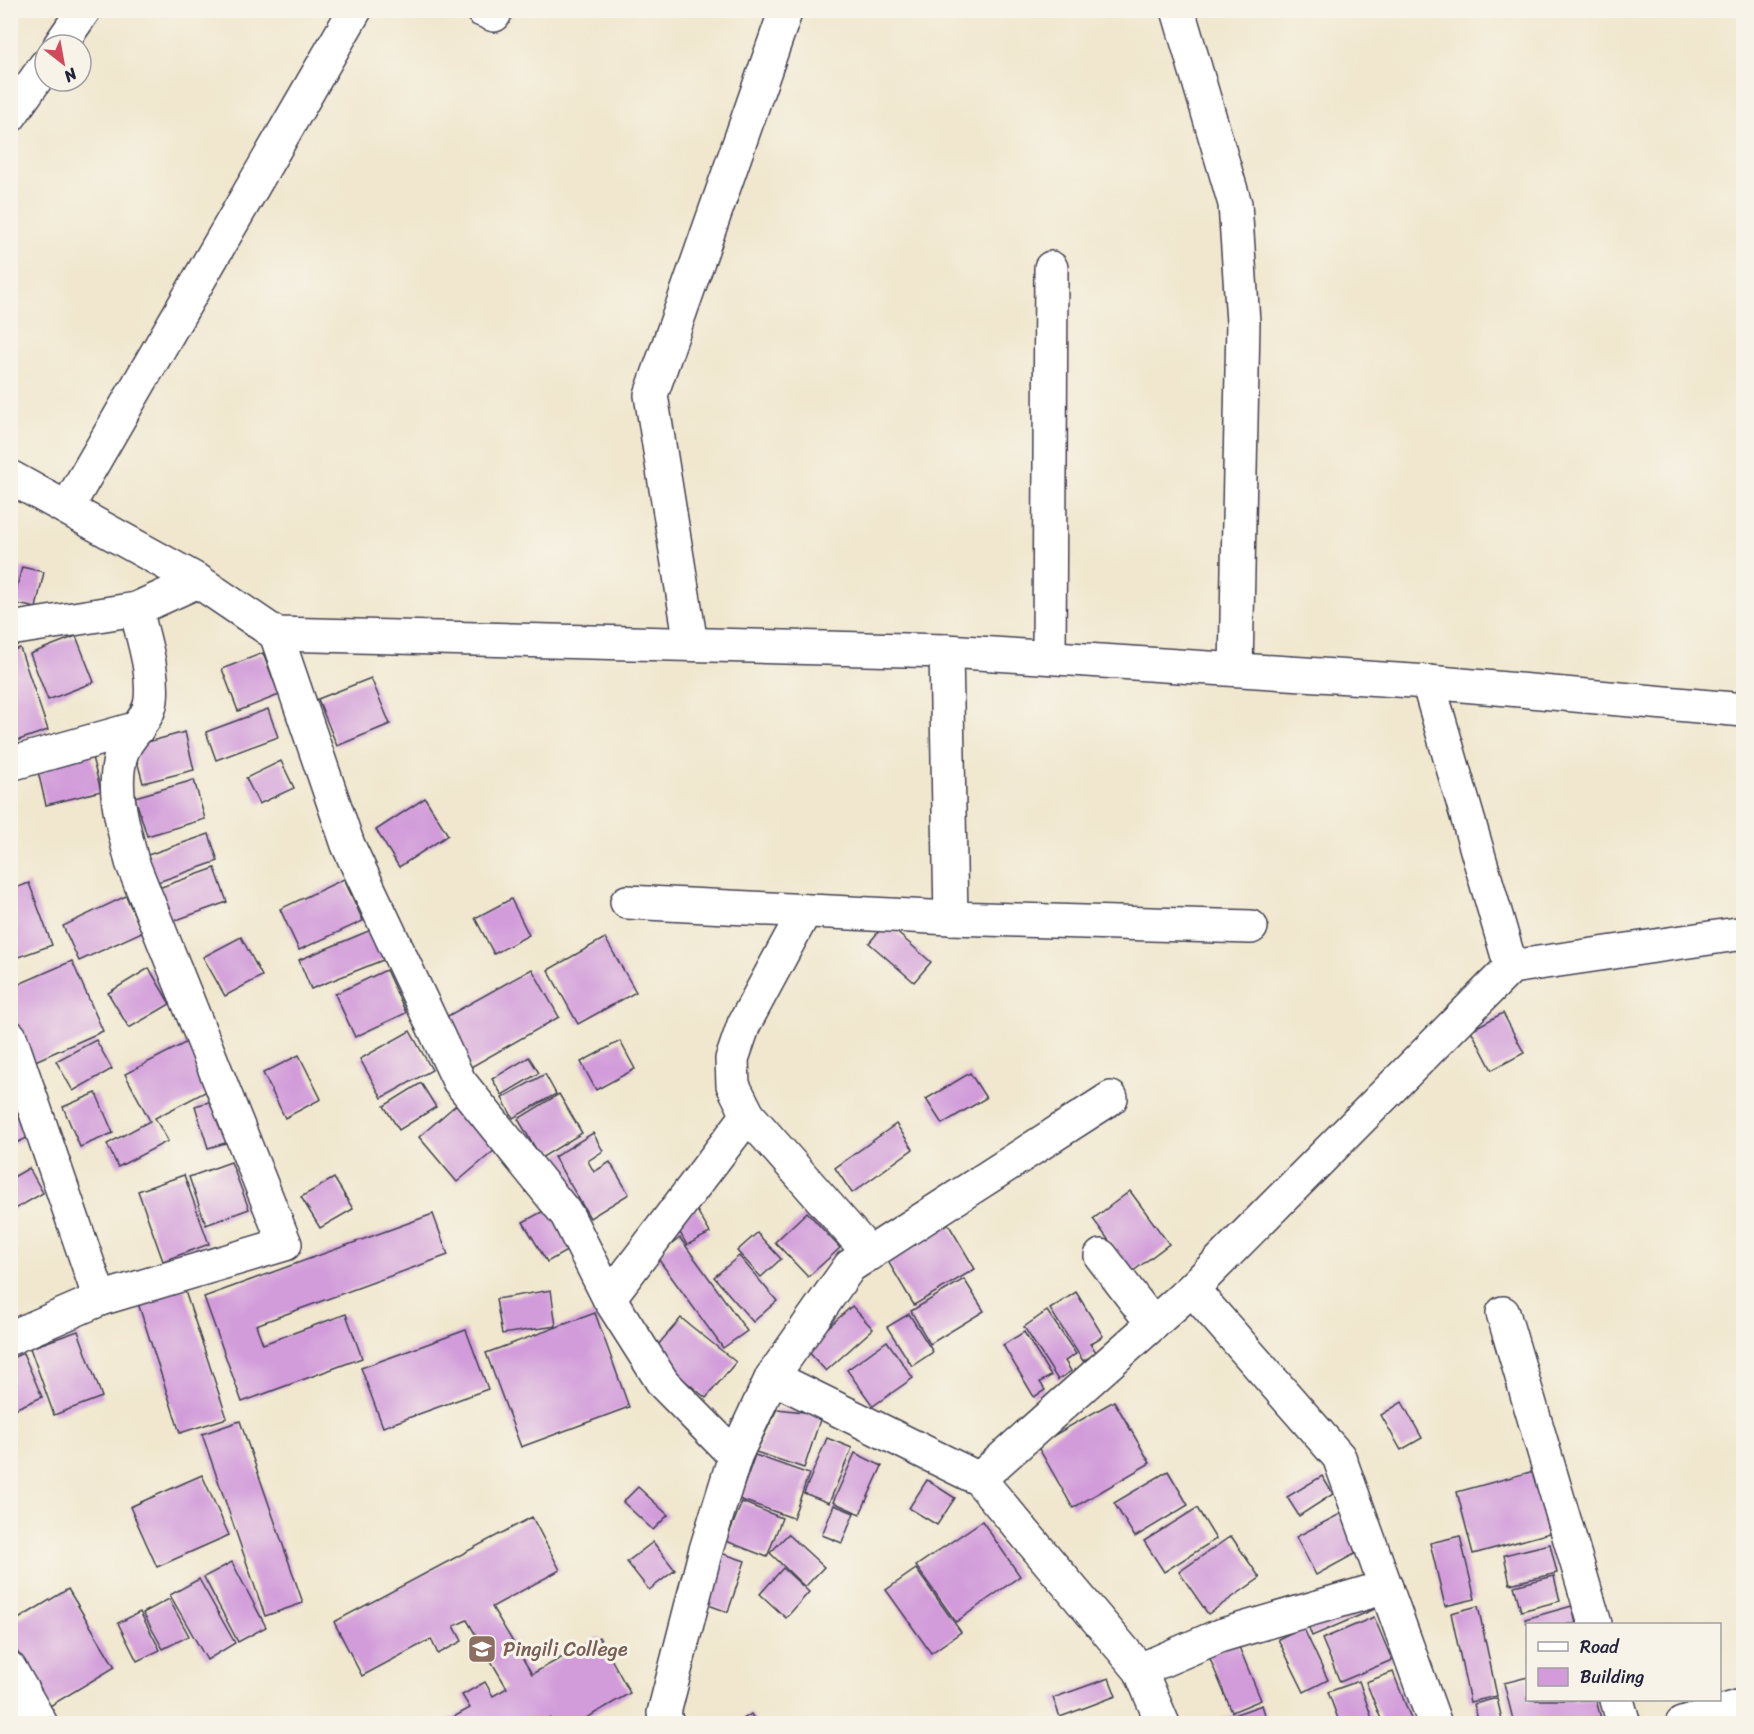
<svg xmlns="http://www.w3.org/2000/svg" width="1754" height="1734" viewBox="0 0 1754 1734" font-family="Sriracha,sans-serif">
	<style>
		.building { fill: #d29cda }
		.lines { fill: none; stroke-linecap: round; stroke-linejoin: round }
		.minor-casing { stroke: #414051; stroke-width: 36 }
		.minor { stroke: #fff; stroke-width: 33 }
		.labels { text-anchor: middle; stroke-width: 6; stroke-linejoin: round; paint-order: stroke }
		.education-label { font-size: 20px; fill: #785e54; stroke: #f7f3e8; text-anchor: start }
	</style>
	<rect width="100%" height="100%" fill="#f7f3e8"/>
	<filter id="ink" filterUnits="userSpaceOnUse"><feTurbulence type="fractalNoise" baseFrequency=".0167" numOctaves="2"/><feDisplacementMap in="SourceGraphic" scale="12" xChannelSelector="R" yChannelSelector="G"/><feConvolveMatrix kernelMatrix="1 2 1 2 8 2 1 2 1" color-interpolation-filters="sRGB"/></filter>
	<filter id="wash" filterUnits="userSpaceOnUse"><feTurbulence type="fractalNoise" baseFrequency=".008" numOctaves="4" result="noise"/><feDisplacementMap in="SourceGraphic" scale="24" xChannelSelector="R" yChannelSelector="G"/><feGaussianBlur stdDeviation="1.35" result="paint"/><feColorMatrix in="noise" values="0 0 0 0 0 0 0 0 0 0 0 0 0 0 0 0 0 1.4 0 .05"/><feComposite in="paint" operator="in"/></filter>
	<g filter="url(#wash)">
		<rect width="100%" height="100%" fill="#f0e7ce"/>
		<g id="blocks">
			<!-- building -->
			<g class="building">
				<path d="M 22,567 L 44,572 L 36,608 L 13,603 Z"/>
				<path d="M 76,636 L 94,682 L 48,700 L 30,654 Z"/>
				<path d="M 20,648 L 48,730 L 13,742 L 10,736 L 10,651 Z"/>
				<path d="M 263,653 L 279,695 L 238,711 L 222,669 Z"/>
				<path d="M 371,678 L 390,724 L 337,746 L 318,699 Z"/>
				<path d="M 268,709 L 278,737 L 216,760 L 206,732 Z"/>
				<path d="M 185,732 L 194,770 L 143,783 L 133,746 Z"/>
				<path d="M 89,746 L 101,791 L 46,805 L 35,759 Z"/>
				<path d="M 281,761 L 294,788 L 259,804 L 246,778 Z"/>
				<path d="M 194,780 L 205,819 L 147,836 L 135,797 Z"/>
				<path d="M 425,798 L 448,835 L 399,867 L 376,830 Z"/>
				<path d="M 209,834 L 218,861 L 155,883 L 145,856 Z"/>
				<path d="M 215,868 L 227,902 L 165,924 L 153,890 Z"/>
				<path d="M 344,879 L 363,921 L 299,950 L 280,909 Z"/>
				<path d="M 29,883 L 52,945 L 10,960 L 10,890 Z"/>
				<path d="M 126,896 L 142,932 L 79,961 L 63,926 Z"/>
				<path d="M 511,899 L 529,935 L 494,954 L 475,918 Z"/>
				<path d="M 886,923 L 931,962 L 914,982 L 869,943 Z"/>
				<path d="M 371,930 L 383,960 L 311,989 L 299,960 Z"/>
				<path d="M 241,937 L 262,976 L 225,996 L 203,957 Z"/>
				<path d="M 605,938 L 636,992 L 578,1024 L 548,970 Z"/>
				<path d="M 72,961 L 103,1031 L 33,1062 L 10,1012 L 10,988 Z"/>
				<path d="M 149,968 L 170,1004 L 129,1028 L 108,993 Z"/>
				<path d="M 532,969 L 559,1017 L 471,1067 L 444,1018 Z"/>
				<path d="M 386,970 L 406,1013 L 355,1037 L 335,994 Z"/>
				<path d="M 1503,1013 L 1524,1053 L 1492,1070 L 1471,1030 Z"/>
				<path d="M 410,1031 L 432,1070 L 382,1098 L 360,1059 Z"/>
				<path d="M 96,1040 L 112,1069 L 73,1091 L 56,1061 Z"/>
				<path d="M 620,1041 L 635,1069 L 596,1090 L 581,1062 Z"/>
				<path d="M 187,1042 L 211,1089 L 155,1118 L 168,1141 L 118,1167 L 107,1144 L 150,1121 L 125,1074 Z"/>
				<path d="M 299,1055 L 321,1099 L 285,1118 L 263,1073 Z"/>
				<path d="M 529,1057 L 539,1073 L 502,1095 L 492,1079 Z"/>
				<path d="M 970,1073 L 986,1098 L 942,1124 L 926,1099 Z"/>
				<path d="M 545,1074 L 556,1094 L 513,1118 L 502,1098 Z"/>
				<path d="M 421,1083 L 436,1107 L 399,1130 L 384,1106 Z"/>
				<path d="M 96,1093 L 113,1133 L 80,1147 L 63,1107 Z"/>
				<path d="M 559,1094 L 582,1133 L 541,1158 L 518,1119 Z"/>
				<path d="M 10,1100 L 29,1137 L 10,1146 Z"/>
				<path d="M 216,1100 L 229,1142 L 208,1148 L 195,1106 Z"/>
				<path d="M 457,1104 L 496,1149 L 457,1182 L 419,1137 Z"/>
				<path d="M 896,1124 L 913,1149 L 852,1193 L 835,1168 Z"/>
				<path d="M 593,1133 L 603,1151 L 588,1161 L 594,1172 L 610,1162 L 629,1194 L 590,1218 L 554,1157 Z"/>
				<path d="M 231,1162 L 249,1209 L 206,1225 L 189,1177 Z"/>
				<path d="M 29,1168 L 43,1193 L 10,1212 L 10,1179 Z"/>
				<path d="M 184,1175 L 209,1244 L 163,1261 L 138,1191 Z"/>
				<path d="M 334,1178 L 353,1209 L 320,1228 L 301,1197 Z"/>
				<path d="M 1130,1191 L 1169,1244 L 1132,1272 L 1093,1219 Z"/>
				<path d="M 695,1207 L 710,1233 L 687,1245 L 673,1220 Z"/>
				<path d="M 549,1208 L 572,1248 L 547,1262 L 523,1222 Z"/>
				<path d="M 807,1212 L 840,1248 L 808,1277 L 775,1242 Z"/>
				<path d="M 433,1214 L 448,1255 L 256,1325 L 263,1344 L 346,1314 L 362,1358 L 242,1402 L 204,1297 Z"/>
				<path d="M 947,1222 L 975,1269 L 914,1305 L 886,1258 Z"/>
				<path d="M 757,1233 L 781,1259 L 761,1277 L 737,1251 Z"/>
				<path d="M 680,1238 L 747,1331 L 723,1348 L 656,1256 Z"/>
				<path d="M 739,1256 L 777,1301 L 753,1322 L 714,1277 Z"/>
				<path d="M 964,1279 L 984,1311 L 930,1344 L 911,1311 Z"/>
				<path d="M 184,1288 L 227,1418 L 180,1433 L 138,1303 Z"/>
				<path d="M 551,1290 L 556,1326 L 502,1334 L 496,1299 Z"/>
				<path d="M 1076,1292 L 1103,1336 L 1090,1344 L 1097,1353 L 1083,1361 L 1050,1309 Z"/>
				<path d="M 852,1306 L 873,1329 L 826,1371 L 805,1348 Z"/>
				<path d="M 1047,1311 L 1076,1354 L 1065,1361 L 1071,1371 L 1058,1380 L 1024,1327 Z"/>
				<path d="M 595,1313 L 629,1407 L 521,1447 L 486,1353 Z"/>
				<path d="M 909,1314 L 933,1352 L 912,1366 L 887,1327 Z"/>
				<path d="M 681,1318 L 736,1362 L 706,1398 L 651,1353 Z"/>
				<path d="M 466,1330 L 488,1389 L 383,1427 L 361,1368 Z"/>
				<path d="M 78,1331 L 102,1397 L 54,1415 L 30,1348 Z"/>
				<path d="M 1024,1332 L 1051,1376 L 1040,1382 L 1045,1390 L 1034,1397 L 1003,1345 Z"/>
				<path d="M 887,1341 L 913,1378 L 873,1406 L 847,1370 Z"/>
				<path d="M 23,1353 L 42,1397 L 10,1411 L 10,1359 Z"/>
				<path d="M 1114,1401 L 1150,1463 L 1073,1508 L 1037,1445 Z"/>
				<path d="M 1402,1402 L 1422,1438 L 1401,1450 L 1381,1415 Z"/>
				<path d="M 777,1409 L 822,1414 L 804,1468 L 756,1452 Z"/>
				<path d="M 240,1421 L 303,1603 L 265,1616 L 202,1434 Z"/>
				<path d="M 827,1438 L 852,1448 L 829,1503 L 804,1493 Z"/>
				<path d="M 855,1453 L 882,1466 L 860,1514 L 833,1502 Z"/>
				<path d="M 755,1455 L 809,1474 L 793,1518 L 739,1499 Z"/>
				<path d="M 1168,1471 L 1188,1505 L 1135,1537 L 1114,1503 Z"/>
				<path d="M 1534,1471 L 1550,1533 L 1473,1554 L 1457,1492 Z"/>
				<path d="M 202,1475 L 229,1535 L 157,1567 L 130,1507 Z"/>
				<path d="M 1322,1476 L 1333,1494 L 1299,1516 L 1287,1497 Z"/>
				<path d="M 927,1480 L 955,1498 L 937,1525 L 909,1508 Z"/>
				<path d="M 638,1487 L 668,1515 L 653,1530 L 623,1502 Z"/>
				<path d="M 742,1502 L 782,1518 L 767,1557 L 726,1541 Z"/>
				<path d="M 834,1505 L 854,1513 L 842,1543 L 822,1535 Z"/>
				<path d="M 1197,1508 L 1216,1539 L 1164,1572 L 1144,1541 Z"/>
				<path d="M 1342,1513 L 1362,1550 L 1316,1575 L 1296,1537 Z"/>
				<path d="M 532,1517 L 560,1570 L 492,1607 L 532,1674 L 599,1637 L 630,1693 L 576,1724 L 553,1724 L 550,1718 L 540,1724 L 441,1724 L 470,1708 L 462,1695 L 485,1682 L 493,1696 L 507,1688 L 467,1620 L 454,1626 L 462,1641 L 438,1654 L 431,1639 L 362,1676 L 334,1622 Z"/>
				<path d="M 982,1521 L 1020,1576 L 956,1622 L 916,1566 Z"/>
				<path d="M 788,1534 L 824,1567 L 805,1587 L 770,1553 Z"/>
				<path d="M 1231,1536 L 1260,1578 L 1208,1614 L 1179,1572 Z"/>
				<path d="M 1460,1536 L 1475,1599 L 1445,1606 L 1430,1543 Z"/>
				<path d="M 653,1542 L 675,1570 L 649,1590 L 627,1562 Z"/>
				<path d="M 1550,1544 L 1557,1573 L 1510,1584 L 1504,1555 Z"/>
				<path d="M 718,1552 L 745,1561 L 728,1612 L 700,1602 Z"/>
				<path d="M 232,1562 L 266,1627 L 238,1642 L 204,1577 Z"/>
				<path d="M 783,1568 L 809,1592 L 786,1618 L 760,1594 Z"/>
				<path d="M 916,1569 L 961,1632 L 931,1653 L 886,1590 Z"/>
				<path d="M 1554,1576 L 1560,1601 L 1521,1611 L 1514,1586 Z"/>
				<path d="M 199,1579 L 235,1643 L 207,1660 L 170,1595 Z"/>
				<path d="M 68,1589 L 115,1667 L 50,1706 L 10,1640 L 10,1624 Z"/>
				<path d="M 1369,1590 L 1377,1608 L 1312,1636 L 1305,1617 Z"/>
				<path d="M 169,1599 L 189,1636 L 163,1649 L 143,1613 Z"/>
				<path d="M 1478,1606 L 1497,1696 L 1470,1702 L 1451,1613 Z"/>
				<path d="M 1572,1606 L 1576,1624 L 1527,1624 L 1525,1619 Z"/>
				<path d="M 140,1612 L 160,1650 L 137,1661 L 118,1623 Z"/>
				<path d="M 1374,1617 L 1392,1660 L 1340,1682 L 1322,1639 Z"/>
				<path d="M 1303,1627 L 1328,1680 L 1304,1692 L 1278,1639 Z"/>
				<path d="M 1237,1642 L 1261,1700 L 1232,1712 L 1208,1654 Z"/>
				<path d="M 1393,1672 L 1413,1724 L 1383,1724 L 1366,1682 Z"/>
				<path d="M 1528,1677 L 1528,1700 L 1596,1700 L 1602,1722 L 1595,1724 L 1514,1724 L 1504,1683 Z"/>
				<path d="M 1109,1678 L 1116,1696 L 1060,1717 L 1053,1698 Z"/>
				<path d="M 1359,1681 L 1374,1724 L 1340,1724 L 1328,1692 Z"/>
				<path d="M 1497,1698 L 1503,1724 L 1479,1724 L 1474,1704 Z"/>
				<path d="M 1262,1705 L 1268,1724 L 1217,1724 L 1216,1721 Z"/>
				<path d="M 751,1714 L 757,1724 L 735,1724 Z"/>
			</g>
		</g>
	</g>
	<g filter="url(#ink)">
		<use href="#blocks" fill-opacity="0" stroke="#414051" stroke-width="1.5"/>
		<g class="lines">
			<!-- minor casing -->
			<g class="minor-casing">
				<g id="minor">
					<path d="M 482,10 L 494,15 L 496,10"/>
					<path d="M 1178,10 L 1235,204 L 1243,322 L 1236,669"/>
					<path d="M 60,45 L 84,10"/>
					<path d="M 10,116 L 45,66"/>
					<path d="M 10,477 L 198,581 L 276,634 L 946,651 L 1428,682 L 1744,710"/>
					<path d="M 67,508 L 355,10"/>
					<path d="M 10,629 L 136,609 L 198,581"/>
					<path d="M 276,634 L 348,845 L 459,1081 L 567,1215 L 609,1298 L 663,1383 L 735,1456"/>
					<path d="M 691,644 L 651,395 L 786,10"/>
					<path d="M 946,651 L 951,918 L 1251,927"/>
					<path d="M 1049,657 L 1051,268"/>
					<path d="M 1428,682 L 1511,967"/>
					<path d="M 10,764 L 138,728"/>
					<path d="M 627,902 L 951,918"/>
					<path d="M 805,911 L 744,1024 L 732,1059 L 733,1085 L 748,1115 L 870,1254"/>
					<path d="M 10,1037 L 100,1299"/>
					<path d="M 1101,1256 L 1153,1324"/>
					<path d="M 1192,1289 L 1339,1457 L 1435,1724"/>
					<path d="M 609,1298 L 748,1115"/>
					<path d="M 1503,1313 L 1595,1624"/>
					<path d="M 10,1338 L 100,1299 L 285,1244 L 132,862 C 124,828 110,787 122,752 C 128,734 149,721 151,700 C 154,669 143,639 136,609"/>
					<path d="M 772,1377 L 979,1479 L 1140,1670 L 1163,1724"/>
					<path d="M 979,1479 L 1192,1289 L 1511,967 L 1744,933"/>
					<path d="M 10,1669 L 41,1724"/>
					<path d="M 1140,1670 L 1219,1636 L 1386,1587"/>
					<path d="M 1617,1700 L 1624,1724"/>
					<path d="M 667,1724 L 664,1713 L 705,1553 L 735,1456 L 772,1377 L 850,1266 L 1111,1098"/>
					<path d="M 1682,1724 L 1744,1705"/>
				</g>
			</g>
			<!-- minor -->
			<use href="#minor" class="minor"/>
		</g>
	</g>
	<!-- icons -->
	<defs>
		<g id="university-square" transform="scale(1.5)"><rect x="-9" y="-9" width="18" height="18" rx="4" fill="#8d6e63" stroke="#f7f3e8"/><path d="M0-5L7-2L0 1L-7-2ZM-4 1L0 2.5L4 1V4Q0 6-4 4Z" fill="#fff"/></g>
	</defs>
	<g fill-rule="evenodd">
		<use href="#university-square" x="482" y="1649"/>
	</g>
	<g class="labels">
		<!-- education labels -->
		<g class="education-label">
			<text x="503" y="1656">Pingili College</text>
		</g>
	</g>
	<!-- margin -->
	<rect width="1754" height="1734" fill="none" stroke="#f7f3e8" stroke-width="36"/>
	<!-- legend -->
	<rect x="1526" y="1623" width="195" height="78" fill="#f7f3e8" stroke="#a29fa3" stroke-width="1.5"/>
	<rect x="1538" y="1642" width="30" height="9" fill="#ffffff" stroke="#a29fa3" stroke-width="1.5"/>
	<text x="1580" y="1653" font-size="18" fill="#22223b">Road</text>
	<rect x="1538" y="1668" width="30" height="18" fill="#d29cda" stroke="#a29fa3" stroke-width="1.5"/>
	<text x="1580" y="1683" font-size="18" fill="#22223b">Building</text>
	<!-- north arrow -->
	<g transform="translate(63 63) rotate(149)"><circle r="28" fill="#f7f3e8" stroke="#a29fa3" stroke-width="1.5"/>
	<path d="M0-4.5L10 22L0 15L-10 22Z" fill="#d1495b"/>
	<text y="-9" font-size="16" font-weight="bold" text-anchor="middle" fill="#22223b">N</text>
	</g>
</svg>
